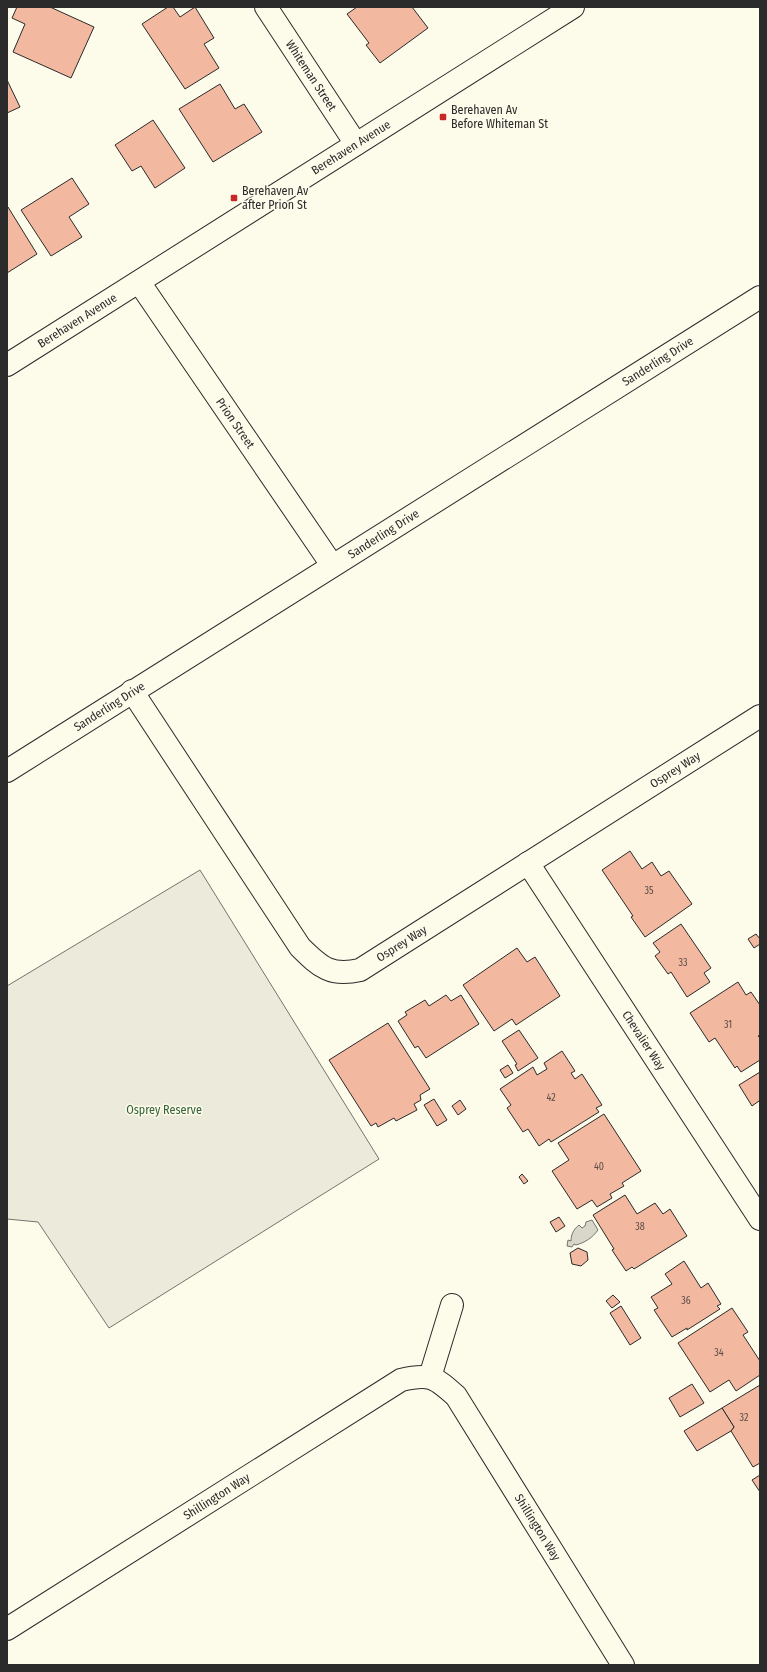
<svg xmlns="http://www.w3.org/2000/svg" width="767" height="1672" viewBox="0 0 767 1672" font-family="'Fira Sans Condensed',sans-serif">
	<style>
		.green { fill: #ecebdb; stroke: #74746e }
		.water { fill: #d8d7c9; stroke: #74746e }
		.building { fill: #f2b8a0; stroke: #2b2b2b }
		.lines { fill: none; stroke-linecap: round; stroke-linejoin: round }
		.minor-casing { stroke: #2b2b2b; stroke-width: 24 }
		.minor { stroke: #fdfbea; stroke-width: 22 }
		.poi-dot { fill: #c62828; stroke: #fdfbea; stroke-width: 1.5 }
		.labels { text-anchor: middle; stroke-width: 3; stroke-linejoin: round; paint-order: stroke }
		.number-label { font-size: 10px; fill: #5d4e48 }
		.street-label { font-size: 12px; fill: #2b2b2b; stroke: #fdfbea }
		.poi-label { font-size: 12px; fill: #2b2b2b; stroke: #fdfbea; text-anchor: start }
		.park-label { font-size: 12px; fill: #34623c; stroke: #fdfbea }
	</style>
	<rect width="100%" height="100%" fill="#fdfbea"/>
	<!-- green -->
	<path class="green" d="M 200,870 L 379,1159 L 109,1328 L 38,1222 L 7,1219 L 7,986 Z"/>
	<!-- water -->
	<path class="water" d="M 592,1220 L 598,1230 C 592,1238 586,1242 576,1245 L 574,1244 L 572,1247 L 567,1246 L 568,1240 L 571,1241 C 571,1234 574,1229 579,1225 L 582,1228 L 585,1226 L 586,1222 Z"/>
	<!-- building -->
	<g class="building">
		<path d="M 17,7 L 50,7 L 94,27 L 71,78 L 13,52 L 25,24 L 12,18 Z"/>
		<path d="M 168,7 L 173,7 L 180,17 L 195,7 L 214,38 L 204,44 L 219,68 L 185,89 L 142,24 Z"/>
		<path d="M 357,7 L 412,7 L 428,28 L 380,63 L 366,45 L 369,43 L 347,14 Z"/>
		<path d="M 7,80 L 20,107 L 7,113 Z"/>
		<path d="M 220,84 L 235,109 L 244,104 L 262,132 L 213,162 L 179,109 Z"/>
		<path d="M 153,120 L 185,168 L 155,188 L 141,166 L 132,171 L 115,145 Z"/>
		<path d="M 72,178 L 89,204 L 69,217 L 82,237 L 51,256 L 21,210 Z"/>
		<path d="M 8,207 L 37,254 L 7,273 L 7,208 Z"/>
		<path d="M 630,851 L 642,869 L 652,862 L 661,876 L 669,871 L 692,904 L 645,937 L 631,917 L 633,916 L 602,870 Z"/>
		<path d="M 681,924 L 711,968 L 704,973 L 710,982 L 687,997 L 671,972 L 668,974 L 655,956 L 660,952 L 653,943 Z"/>
		<path d="M 756,934 L 760,939 L 760,944 L 754,948 L 748,939 Z"/>
		<path d="M 517,948 L 527,962 L 535,957 L 560,996 L 516,1025 L 512,1019 L 494,1031 L 463,985 Z"/>
		<path d="M 738,982 L 746,995 L 751,992 L 760,1005 L 760,1035 L 758,1036 L 760,1038 L 760,1060 L 741,1072 L 737,1066 L 735,1068 L 715,1038 L 709,1042 L 690,1013 Z"/>
		<path d="M 446,995 L 451,1001 L 461,995 L 479,1024 L 426,1058 L 418,1046 L 415,1048 L 398,1021 L 407,1015 L 405,1012 L 425,1000 L 429,1006 Z"/>
		<path d="M 388,1023 L 430,1089 L 420,1095 L 421,1100 L 414,1104 L 417,1110 L 396,1121 L 394,1118 L 378,1127 L 376,1123 L 371,1126 L 329,1060 Z"/>
		<path d="M 519,1030 L 538,1058 L 518,1071 L 515,1065 L 517,1064 L 502,1041 Z"/>
		<path d="M 562,1051 L 575,1071 L 571,1073 L 575,1079 L 582,1074 L 602,1105 L 596,1108 L 599,1112 L 551,1142 L 549,1139 L 539,1146 L 528,1129 L 523,1132 L 507,1108 L 511,1105 L 500,1089 L 533,1067 L 537,1075 L 547,1069 L 544,1063 Z"/>
		<path d="M 508,1065 L 513,1073 L 505,1078 L 500,1070 Z"/>
		<path d="M 760,1072 L 760,1104 L 759,1101 L 752,1106 L 739,1085 Z"/>
		<path d="M 434,1099 L 447,1120 L 437,1126 L 424,1105 Z"/>
		<path d="M 460,1100 L 466,1109 L 458,1115 L 452,1106 Z"/>
		<path d="M 604,1114 L 641,1171 L 622,1183 L 624,1186 L 610,1194 L 612,1198 L 597,1207 L 592,1200 L 577,1209 L 552,1171 L 569,1160 L 558,1143 Z"/>
		<path d="M 522,1174 L 528,1181 L 524,1184 L 519,1177 Z"/>
		<path d="M 625,1195 L 637,1214 L 655,1203 L 663,1214 L 670,1209 L 687,1236 L 634,1269 L 632,1267 L 626,1271 L 612,1250 L 614,1249 L 593,1215 Z"/>
		<path d="M 559,1217 L 565,1226 L 556,1232 L 550,1222 Z"/>
		<path d="M 578,1248 L 587,1252 L 588,1260 L 581,1266 L 572,1264 L 570,1253 Z"/>
		<path d="M 684,1261 L 701,1288 L 708,1283 L 721,1304 L 717,1306 L 720,1309 L 687,1330 L 687,1328 L 672,1337 L 654,1310 L 658,1308 L 651,1297 L 672,1284 L 665,1274 Z"/>
		<path d="M 613,1295 L 620,1302 L 612,1308 L 606,1301 Z"/>
		<path d="M 621,1306 L 641,1338 L 630,1345 L 610,1313 Z"/>
		<path d="M 732,1308 L 748,1332 L 743,1335 L 760,1361 L 760,1375 L 736,1391 L 729,1380 L 710,1392 L 678,1343 Z"/>
		<path d="M 692,1384 L 704,1403 L 680,1417 L 669,1398 Z"/>
		<path d="M 760,1385 L 760,1463 L 753,1467 L 731,1431 L 734,1427 L 722,1408 Z"/>
		<path d="M 722,1408 L 734,1427 L 731,1431 L 697,1451 L 684,1431 Z"/>
		<path d="M 760,1475 L 760,1492 L 752,1480 Z"/>
	</g>
	<g class="lines">
		<!-- minor casing -->
		<g class="minor-casing">
			<g id="minor">
				<path id="s1" d="M 266,7 L 356,144"/>
				<path id="s2" d="M 139,282 L 332,565"/>
				<path id="s3" d="M 7,365 L 573,7"/>
				<path id="s4" d="M 132,691 L 300,947 C 320,967 331,977 360,970 L 760,716"/>
				<path id="s5" d="M 7,771 L 760,297"/>
				<path id="s6" d="M 528,863 L 760,1219"/>
				<path d="M 430,1377 L 452,1305"/>
				<path id="s7" d="M 7,1629 L 401,1380 C 430,1373 435,1377 456,1396 L 623,1665"/>
			</g>
		</g>
		<!-- minor -->
		<use href="#minor" class="minor"/>
	</g>
	<!-- markers -->
	<g class="poi-dot">
		<rect x="439" y="113" width="8" height="8" rx="2"/>
		<rect x="230" y="194" width="8" height="8" rx="2"/>
	</g>
	<g class="labels">
		<!-- number labels -->
		<g class="number-label">
			<text x="649" y="894">35</text>
			<text x="683" y="966">33</text>
			<text x="728" y="1028">31</text>
			<text x="551" y="1101">42</text>
			<text x="599" y="1170">40</text>
			<text x="640" y="1230">38</text>
			<text x="686" y="1304">36</text>
			<text x="719" y="1356">34</text>
			<text x="744" y="1421">32</text>
		</g>
		<!-- street labels -->
		<g class="street-label">
			<text dy="4" stroke="none"><textPath href="#s1" startOffset="82">Whiteman Street</textPath></text>
			<text dy="4" stroke="none"><textPath href="#s3" startOffset="407">Berehaven Avenue</textPath></text>
			<text dy="4" stroke="none"><textPath href="#s3" startOffset="83">Berehaven Avenue</textPath></text>
			<text dy="4" stroke="none"><textPath href="#s5" startOffset="769">Sanderling Drive</textPath></text>
			<text dy="4" stroke="none"><textPath href="#s2" startOffset="171">Prion Street</textPath></text>
			<text dy="4" stroke="none"><textPath href="#s5" startOffset="445">Sanderling Drive</textPath></text>
			<text dy="4" stroke="none"><textPath href="#s5" startOffset="121">Sanderling Drive</textPath></text>
			<text dy="4" stroke="none"><textPath href="#s4" startOffset="748">Osprey Way</textPath></text>
			<text dy="4" stroke="none"><textPath href="#s4" startOffset="424">Osprey Way</textPath></text>
			<text dy="4" stroke="none"><textPath href="#s6" startOffset="212">Chevalier Way</textPath></text>
			<text dy="4" stroke="none"><textPath href="#s7" startOffset="248">Shillington Way</textPath></text>
			<text dy="4" stroke="none"><textPath href="#s7" startOffset="682">Shillington Way</textPath></text>
		</g>
		<!-- poi labels -->
		<g class="poi-label">
			<text x="451" y="114">Berehaven Av<tspan x="451" dy="14">Before Whiteman St</tspan></text>
			<text x="242" y="195">Berehaven Av<tspan x="242" dy="14">after Prion St</tspan></text>
		</g>
		<!-- park labels -->
		<g class="park-label">
			<text x="164" y="1114">Osprey Reserve</text>
		</g>
	</g>
	<!-- border -->
	<rect width="767" height="1672" fill="none" stroke="#2b2b2b" stroke-width="16"/>
</svg>
